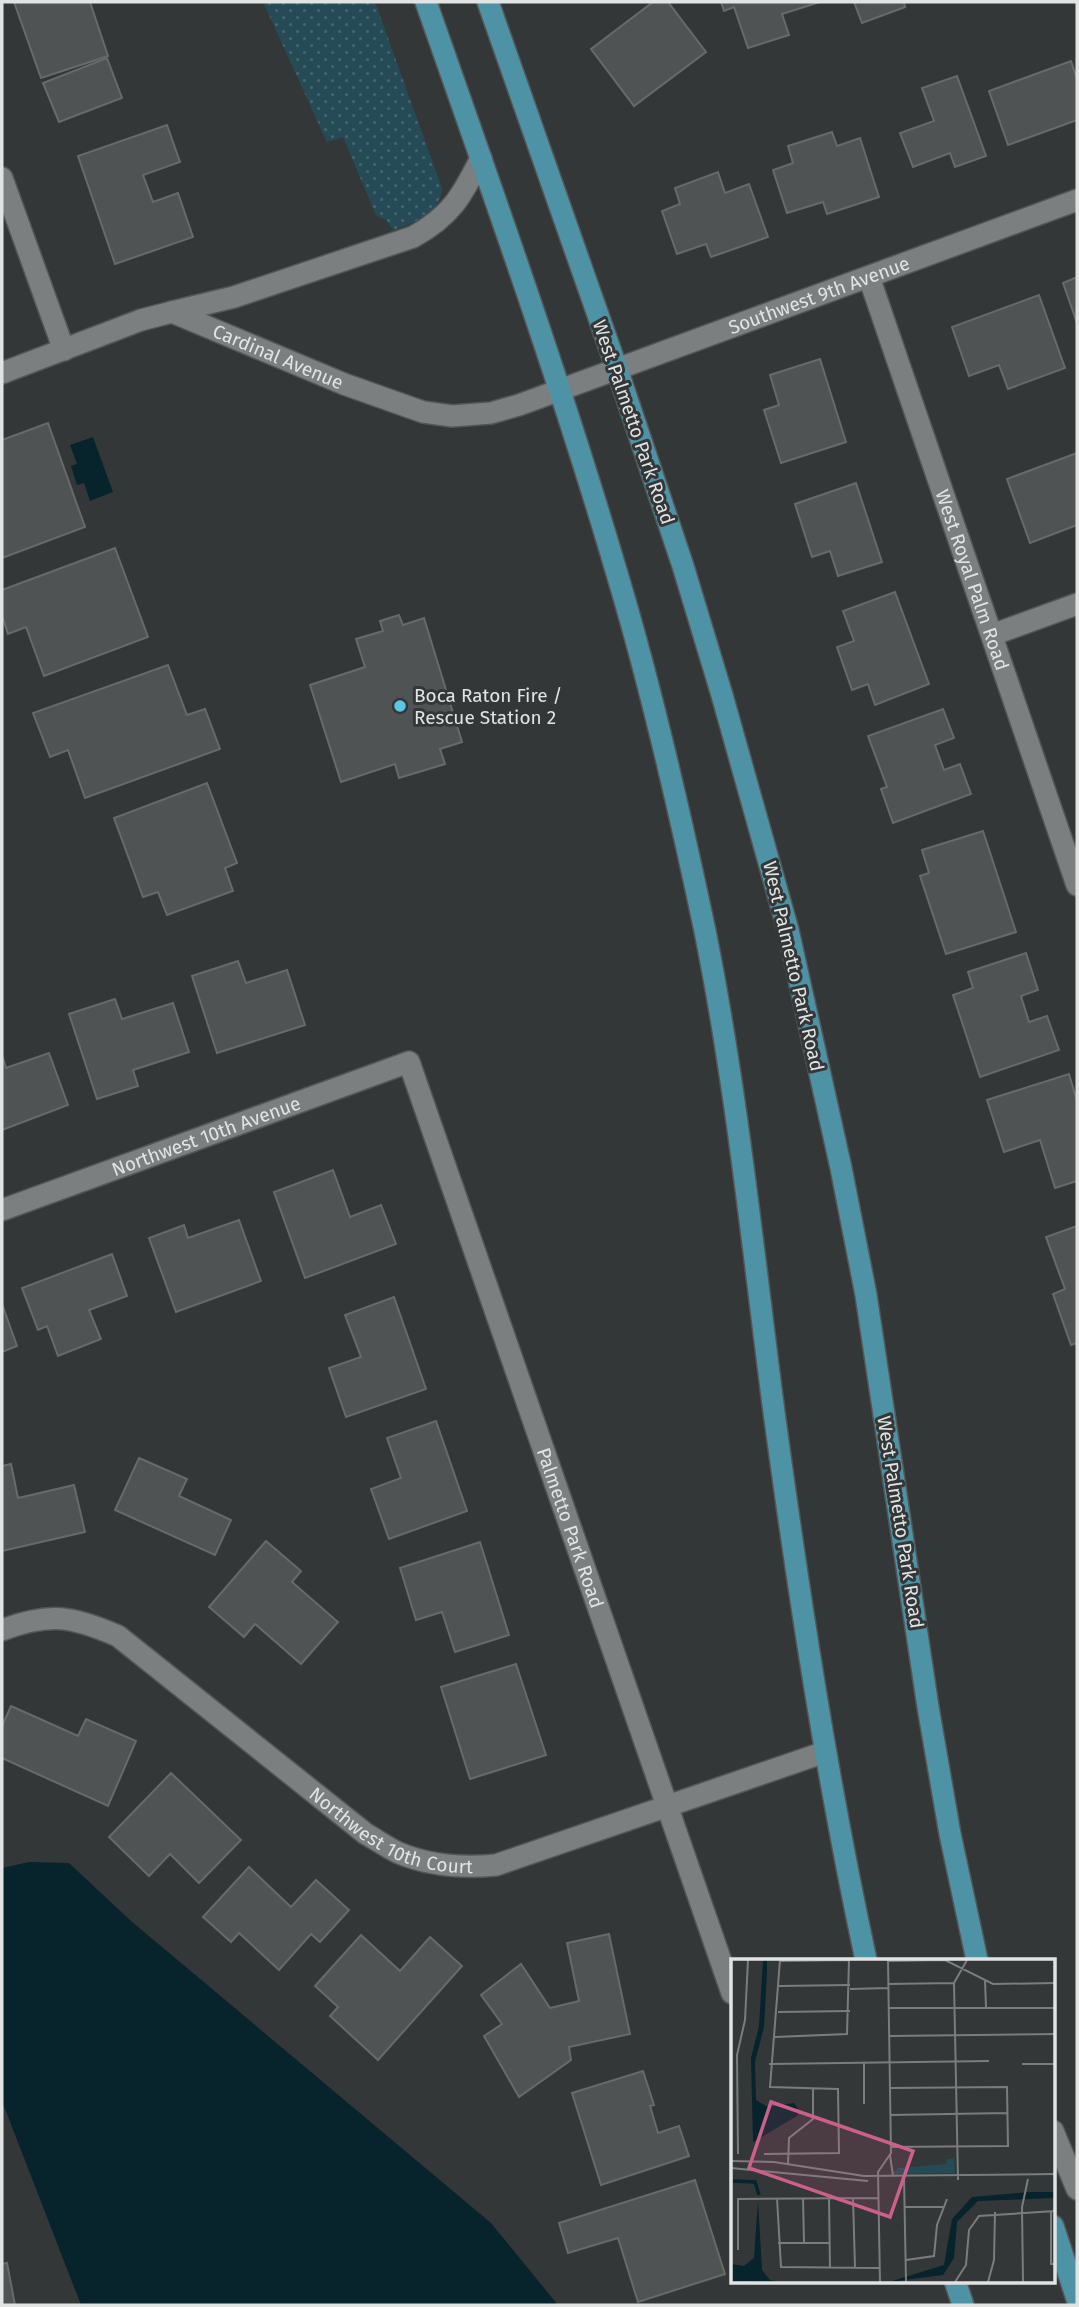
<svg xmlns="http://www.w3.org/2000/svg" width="1079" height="2307" viewBox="0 0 1079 2307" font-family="'Fira Sans',sans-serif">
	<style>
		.garden { fill: url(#garden-dots) }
		.water { fill: #07232b }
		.building { fill: #505354; stroke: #676a6b; stroke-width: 2 }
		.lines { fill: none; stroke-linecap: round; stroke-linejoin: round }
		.minor-casing { stroke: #535657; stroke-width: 24 }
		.major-casing { stroke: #535657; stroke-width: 24 }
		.minor { stroke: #7c7f80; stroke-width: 21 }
		.major { stroke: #4d93a5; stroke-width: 21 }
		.poi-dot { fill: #5bc7e7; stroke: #343738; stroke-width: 2.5 }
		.labels { text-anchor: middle; stroke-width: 6; stroke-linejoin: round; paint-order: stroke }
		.street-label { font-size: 19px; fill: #e2e4e4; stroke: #343738 }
		.poi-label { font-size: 19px; fill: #e2e4e4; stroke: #343738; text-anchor: start }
		.inset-river { fill: none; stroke: #07232b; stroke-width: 3.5 }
		.inset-road { fill: none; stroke: #7a7c7d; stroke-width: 2 }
		.view { fill: #cd5f8b; fill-opacity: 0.15; stroke: #cd5f8b; stroke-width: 3.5 }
		.inset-edge { fill: none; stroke: #e2e4e4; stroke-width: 3.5 }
	</style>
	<defs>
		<pattern id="garden-dots" width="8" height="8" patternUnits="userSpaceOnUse" patternTransform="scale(1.75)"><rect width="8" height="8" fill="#254b57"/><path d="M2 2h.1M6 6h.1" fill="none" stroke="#44656f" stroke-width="1.8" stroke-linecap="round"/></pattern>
	</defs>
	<rect width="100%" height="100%" fill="#343738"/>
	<!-- garden -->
	<path class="garden" d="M 263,2 L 375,2 L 442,188 C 441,214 413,223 393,230 L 386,220 L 376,215 L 343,137 L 327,142 Z"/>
	<!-- water -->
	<g class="water">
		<path d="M 93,437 L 113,492 L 90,501 L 84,483 L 77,485 L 71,466 L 77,464 L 70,445 Z"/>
		<path d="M 29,1862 L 69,1863 L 131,1921 L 491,2223 L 558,2305 L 81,2305 L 2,2101 L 2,1868 Z"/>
	</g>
	<!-- building -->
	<g class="building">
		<path d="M 14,2 L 90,2 L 108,56 L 41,78 Z"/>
		<path d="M 653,2 L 668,2 L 706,52 L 634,106 L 591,49 Z"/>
		<path d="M 721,2 L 820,2 L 782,14 L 789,35 L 748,48 L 734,7 L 724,11 Z"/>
		<path d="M 854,2 L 904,2 L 905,7 L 862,23 Z"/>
		<path d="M 107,58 L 122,98 L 59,122 L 43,83 Z"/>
		<path d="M 1071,61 L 1077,79 L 1077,120 L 1008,145 L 989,91 Z"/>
		<path d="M 957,76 L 986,156 L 955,167 L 950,153 L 913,167 L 900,133 L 934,121 L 922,88 Z"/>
		<path d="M 167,125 L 180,162 L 143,175 L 153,202 L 178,193 L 193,237 L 115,264 L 78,156 Z"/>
		<path d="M 832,132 L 837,146 L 860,138 L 879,197 L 827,214 L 823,202 L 787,213 L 773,170 L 793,163 L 788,146 Z"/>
		<path d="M 718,172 L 725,193 L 749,184 L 768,237 L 711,257 L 706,244 L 677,254 L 662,211 L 680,204 L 675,188 Z"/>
		<path d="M 1077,277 L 1077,323 L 1063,283 Z"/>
		<path d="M 1039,295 L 1065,368 L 1008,389 L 999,365 L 969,376 L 952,327 Z"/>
		<path d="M 820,359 L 846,442 L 781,463 L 764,410 L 779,405 L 770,375 Z"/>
		<path d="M 48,423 L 85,527 L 2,558 L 2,440 Z"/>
		<path d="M 1077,453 L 1077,525 L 1030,543 L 1007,479 Z"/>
		<path d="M 856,483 L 882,562 L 838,576 L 830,551 L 812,557 L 795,504 Z"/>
		<path d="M 115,548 L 148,637 L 44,676 L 26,627 L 8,634 L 2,615 L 2,590 Z"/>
		<path d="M 895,592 L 929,684 L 875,705 L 868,684 L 852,690 L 837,647 L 854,641 L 843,611 Z"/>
		<path d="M 399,615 L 403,625 L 424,618 L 462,742 L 440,749 L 445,764 L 399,778 L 395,764 L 341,782 L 310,685 L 365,667 L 356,639 L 383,631 L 380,621 Z"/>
		<path d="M 168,665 L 187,715 L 205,709 L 220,749 L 85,798 L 68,750 L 50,757 L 33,713 Z"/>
		<path d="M 943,709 L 954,738 L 935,745 L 944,770 L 960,764 L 971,794 L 893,823 L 881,789 L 887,787 L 868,736 Z"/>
		<path d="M 207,783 L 237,863 L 225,868 L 233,891 L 167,915 L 158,892 L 143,897 L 114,818 Z"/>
		<path d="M 983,831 L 1016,932 L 946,954 L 920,876 L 929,873 L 922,850 Z"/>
		<path d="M 1026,953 L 1038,990 L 1021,996 L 1029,1022 L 1047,1016 L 1059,1050 L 980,1077 L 953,995 L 973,988 L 968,972 Z"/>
		<path d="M 238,961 L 246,983 L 287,970 L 305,1025 L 217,1053 L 192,976 Z"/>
		<path d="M 115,999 L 122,1019 L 173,1003 L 189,1052 L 133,1070 L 138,1086 L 97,1099 L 69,1014 Z"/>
		<path d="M 49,1053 L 68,1105 L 2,1130 L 2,1055 L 6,1068 Z"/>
		<path d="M 1069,1074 L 1077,1101 L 1077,1181 L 1055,1188 L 1040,1140 L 1004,1152 L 987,1100 Z"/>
		<path d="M 333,1170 L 350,1217 L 381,1205 L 396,1244 L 305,1278 L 274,1192 Z"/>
		<path d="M 239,1220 L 261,1281 L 176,1312 L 149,1238 L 184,1225 L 188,1238 Z"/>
		<path d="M 1077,1226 L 1077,1343 L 1071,1345 L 1053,1294 L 1065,1289 L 1046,1237 Z"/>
		<path d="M 112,1254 L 127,1296 L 89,1310 L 101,1339 L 58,1356 L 47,1326 L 38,1330 L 22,1288 Z"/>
		<path d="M 394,1297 L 426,1389 L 346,1417 L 329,1368 L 361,1357 L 345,1315 Z"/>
		<path d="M 2,1304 L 17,1346 L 2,1352 Z"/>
		<path d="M 436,1421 L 467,1511 L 389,1539 L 371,1489 L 401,1478 L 387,1438 Z"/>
		<path d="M 139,1458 L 187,1479 L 179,1496 L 231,1520 L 215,1555 L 115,1510 Z"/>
		<path d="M 11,1464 L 18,1498 L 74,1485 L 85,1532 L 2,1551 L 2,1466 Z"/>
		<path d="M 266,1541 L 301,1571 L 292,1582 L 338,1622 L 301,1664 L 255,1624 L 244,1637 L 209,1607 Z"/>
		<path d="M 480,1542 L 509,1635 L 455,1652 L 442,1612 L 416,1620 L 400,1568 Z"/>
		<path d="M 516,1664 L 546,1755 L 470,1779 L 441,1687 Z"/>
		<path d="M 11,1706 L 78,1736 L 86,1719 L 136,1741 L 108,1806 L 2,1758 L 2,1726 Z"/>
		<path d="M 171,1773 L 241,1840 L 199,1883 L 170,1854 L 149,1876 L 109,1837 Z"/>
		<path d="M 249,1867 L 291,1907 L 316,1880 L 349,1910 L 320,1942 L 311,1934 L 279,1970 L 239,1933 L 231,1942 L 203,1917 Z"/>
		<path d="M 609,1934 L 630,2034 L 569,2047 L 571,2060 L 519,2097 L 484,2036 L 502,2024 L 481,1995 L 521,1964 L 550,2008 L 579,2001 L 567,1943 Z"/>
		<path d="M 361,1935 L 400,1971 L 430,1937 L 462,1966 L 378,2060 L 330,2016 L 338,2007 L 315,1986 Z"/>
		<path d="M 643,2071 L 654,2105 L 650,2106 L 658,2133 L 679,2126 L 689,2156 L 601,2185 L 572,2093 Z"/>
		<path d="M 695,2180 L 725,2274 L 638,2302 L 618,2238 L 568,2253 L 559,2223 Z"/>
		<path d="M 7,2263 L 15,2305 L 2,2305 L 2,2264 Z"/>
	</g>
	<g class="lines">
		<!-- minor casing -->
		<g class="minor-casing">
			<g id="minor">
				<path d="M 2,178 L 64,350"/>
				<path id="s1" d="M 869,277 L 1077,885"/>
				<path d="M 172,312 L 234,297 L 413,237 C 451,216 462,196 481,158"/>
				<path id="s2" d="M 2,373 L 141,320 L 172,312 L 344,384 L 423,412 L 452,416 L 491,413 L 519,405 L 1077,200"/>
				<path d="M 992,635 L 1077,604"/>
				<path id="s3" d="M 2,1210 L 409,1062 L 732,1993"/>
				<path id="s4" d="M 2,1630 C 50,1612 72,1616 118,1636 L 366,1834 C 377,1840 388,1848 399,1853 C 430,1866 464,1868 496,1865 L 825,1752"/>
				<path d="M 1053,2131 L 1077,2189"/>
			</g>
		</g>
		<!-- major casing -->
		<g class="major-casing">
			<g id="major">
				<path d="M 426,2 C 493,193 561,383 618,577 C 653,694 680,813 705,931 C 737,1090 753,1251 774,1412 C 799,1596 827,1779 866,1960"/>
				<path d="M 488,2 L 617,369 L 683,566 L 722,695 L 788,930 L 841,1168 L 866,1295 L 928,1707 L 950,1834 L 977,1960"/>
				<path d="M 1053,2226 L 1077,2299"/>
				<path d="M 955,2281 L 963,2305"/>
			</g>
		</g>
		<!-- minor -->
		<use href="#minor" class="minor"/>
		<!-- major -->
		<use href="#major" class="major"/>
	</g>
	<!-- markers -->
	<circle class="poi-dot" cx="400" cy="706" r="7"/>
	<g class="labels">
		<!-- street labels -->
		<g class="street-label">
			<text dy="7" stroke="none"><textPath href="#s2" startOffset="868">Southwest 9th Avenue</textPath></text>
			<text dy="7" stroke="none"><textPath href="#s2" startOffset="296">Cardinal Avenue</textPath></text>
			<text transform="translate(634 422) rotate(71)" y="7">West Palmetto Park Road</text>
			<text dy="7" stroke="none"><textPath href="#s1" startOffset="320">West Royal Palm Road</textPath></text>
			<text transform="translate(794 966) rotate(77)" y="7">West Palmetto Park Road</text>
			<text dy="7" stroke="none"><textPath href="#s3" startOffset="217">Northwest 10th Avenue</textPath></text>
			<text transform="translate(901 1522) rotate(81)" y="7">West Palmetto Park Road</text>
			<text dy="7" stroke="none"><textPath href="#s3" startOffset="926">Palmetto Park Road</textPath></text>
			<text dy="7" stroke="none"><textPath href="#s4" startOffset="460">Northwest 10th Court</textPath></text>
		</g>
		<!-- poi labels -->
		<g class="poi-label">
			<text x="414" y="702">Boca Raton Fire /<tspan x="414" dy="22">Rescue Station 2</tspan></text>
		</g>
	</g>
	<!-- overview -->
	<g transform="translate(731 1959)">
		<rect width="324" height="324" fill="#343738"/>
		<path d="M 223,199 L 224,214 L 161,215 L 167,209 L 215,205 L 216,200 Z" fill="#254b57"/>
		<path d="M 32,1 L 36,1 L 36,12 L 33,68 L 24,103 L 25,141 L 37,148 L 63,144 L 68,151 L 66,157 L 22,183 L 20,99 L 28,67 ZM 298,233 L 324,233 L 324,239 L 247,242 L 226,263 L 223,299 L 212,316 L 158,323 L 213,306 L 221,260 L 241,238 ZM 27,242 L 31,311 L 39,321 L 49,323 L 0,322 L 0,305 L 13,307 L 23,299 Z" fill="#07232b"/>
		<path class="inset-river" d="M 2,222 L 24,223 L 28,236"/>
		<path class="inset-road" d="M 49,2 L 118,1M 157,2 L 214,1 L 262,25 L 324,24M 254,22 L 255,48M 157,25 L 223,24M 48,27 L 119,26M 119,30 L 157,29M 158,49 L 324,49M 47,53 L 119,52M 159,77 L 324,75M 44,78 L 116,75 L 118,1M 133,104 L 133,145M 38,105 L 258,102M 291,105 L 324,105M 159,129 L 276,128 L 277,187 L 159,188M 159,156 L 276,154M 7,195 L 6,96 L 14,61 L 17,1M 33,195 L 108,194 L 107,130 L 39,128 L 49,1M 159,196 L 162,217M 0,202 L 43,203 L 133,217 L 324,215M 57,205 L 58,179 L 82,160 L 82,130M 0,209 L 137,222M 173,218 L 175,323M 227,221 L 223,24 L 236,1M 46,239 L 50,308 L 148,309M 72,239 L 73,284M 98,239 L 99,308M 122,239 L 124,308M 174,248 L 212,248M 320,252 L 320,305 L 324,305M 47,284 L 98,284M 7,291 L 7,240 L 147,239M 175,301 L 203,297 L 206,266 L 216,240M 149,323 L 147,213 L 160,194 L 157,1M 224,323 L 235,306 L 238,271 L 248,257 L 324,252M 257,323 L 263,301 L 264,253M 292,323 L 291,248 L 297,220"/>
		<path class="view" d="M 40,143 L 182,192 L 159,258 L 18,209 Z"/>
		<rect width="324" height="324" class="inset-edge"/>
	</g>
	<!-- border -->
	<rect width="1079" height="2307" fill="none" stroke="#e2e4e4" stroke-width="7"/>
</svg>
